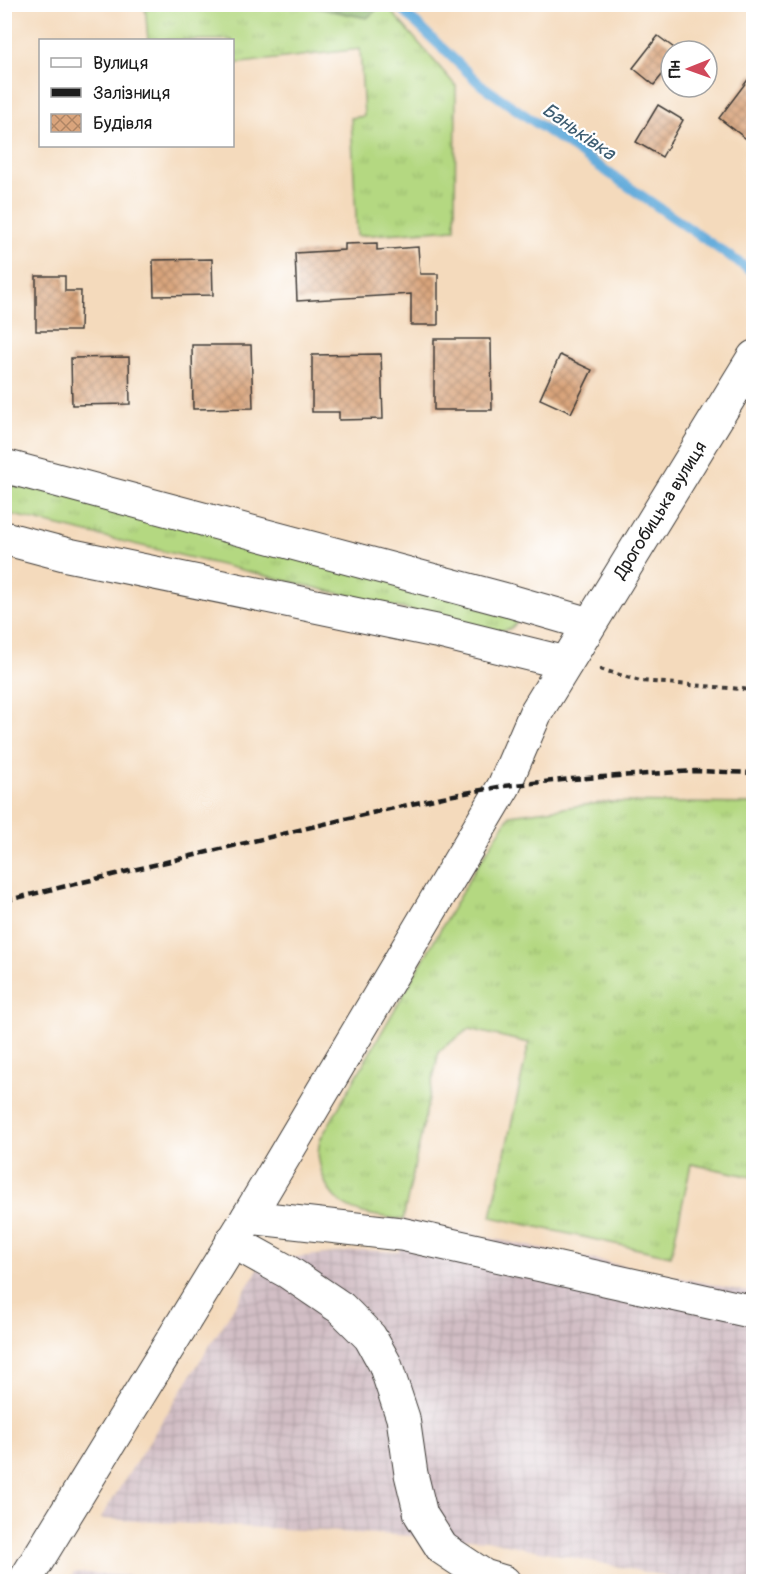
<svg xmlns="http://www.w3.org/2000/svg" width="758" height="1586" viewBox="0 0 758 1586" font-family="Pangolin,sans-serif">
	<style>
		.industrial { fill: url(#industrial-grid) }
		.grass { fill: url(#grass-tufts); stroke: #687a4e; stroke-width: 1.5 }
		.forest { fill: url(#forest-firs); stroke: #566a46; stroke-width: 1.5 }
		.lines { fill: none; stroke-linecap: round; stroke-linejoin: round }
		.stream { stroke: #66addc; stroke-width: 10 }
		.building { fill: url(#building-cross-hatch) }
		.minor-casing { stroke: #3c3834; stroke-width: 35 }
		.path { stroke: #3c3834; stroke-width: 4; stroke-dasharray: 4.5 4.5; stroke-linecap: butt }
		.minor { stroke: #fff; stroke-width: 33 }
		.rail { stroke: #1c1c1c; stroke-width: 4.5; stroke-dasharray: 9 4.5; stroke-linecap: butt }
		.labels { text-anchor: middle; stroke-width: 4.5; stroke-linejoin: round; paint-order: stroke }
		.street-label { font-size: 18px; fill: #1c1c1c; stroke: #fff }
		.water-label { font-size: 20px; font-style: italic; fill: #3d5d72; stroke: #fff }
	</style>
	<defs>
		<pattern id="industrial-grid" width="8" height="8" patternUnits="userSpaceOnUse" patternTransform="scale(1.5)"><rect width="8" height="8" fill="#d2bec5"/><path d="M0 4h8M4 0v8" fill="none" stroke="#b4a3a9"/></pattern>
		<pattern id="grass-tufts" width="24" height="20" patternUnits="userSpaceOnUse" patternTransform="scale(1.5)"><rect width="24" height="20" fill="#b4d881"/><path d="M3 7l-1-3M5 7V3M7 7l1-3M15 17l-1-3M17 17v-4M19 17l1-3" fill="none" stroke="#9ab96f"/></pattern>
		<pattern id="forest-firs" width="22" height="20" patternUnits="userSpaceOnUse" patternTransform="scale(1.5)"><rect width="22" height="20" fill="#8fb86f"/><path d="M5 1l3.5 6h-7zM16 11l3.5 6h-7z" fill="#74955a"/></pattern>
		<pattern id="building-cross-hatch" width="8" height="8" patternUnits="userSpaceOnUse" patternTransform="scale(1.5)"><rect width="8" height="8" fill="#d9a47c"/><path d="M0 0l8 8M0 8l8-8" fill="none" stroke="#af8565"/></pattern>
	</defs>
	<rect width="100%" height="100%" fill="#fff"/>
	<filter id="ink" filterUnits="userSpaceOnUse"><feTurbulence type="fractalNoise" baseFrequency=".0167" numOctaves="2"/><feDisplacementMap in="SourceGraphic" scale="12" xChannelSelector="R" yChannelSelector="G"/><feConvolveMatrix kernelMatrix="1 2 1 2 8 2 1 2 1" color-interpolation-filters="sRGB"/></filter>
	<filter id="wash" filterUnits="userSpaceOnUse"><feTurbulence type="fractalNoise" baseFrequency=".008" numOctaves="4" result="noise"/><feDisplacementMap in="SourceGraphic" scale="24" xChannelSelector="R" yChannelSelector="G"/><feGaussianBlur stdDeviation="1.35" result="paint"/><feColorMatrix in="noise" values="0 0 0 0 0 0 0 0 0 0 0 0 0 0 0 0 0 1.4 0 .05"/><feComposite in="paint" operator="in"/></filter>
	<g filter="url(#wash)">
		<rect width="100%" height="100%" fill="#f4dabc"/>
		<!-- industrial -->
		<g class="industrial">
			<path d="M 403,1220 L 753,1293 L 753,1581 L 676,1581 L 659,1575 L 486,1540 L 100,1519 L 262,1263 L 297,1257 L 364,1250 L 399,1252 Z"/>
			<path d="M 74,1572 L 200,1581 L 68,1581 Z"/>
		</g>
		<!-- grass -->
		<g class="grass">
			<path d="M 145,5 L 303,5 L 367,18 L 382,5 L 386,5 L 456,86 L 455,229 L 357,236 L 351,118 L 364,116 L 360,49 L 233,64 L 232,40 L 148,40 Z"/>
			<path d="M 5,484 L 106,502 L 521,614 C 514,629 511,630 495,631 L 5,513 Z"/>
			<path d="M 608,802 L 753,804 L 753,1177 L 691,1164 L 671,1256 L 491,1217 L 529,1043 L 469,1029 L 439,1051 L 403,1220 C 367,1214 333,1214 322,1173 C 318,1158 317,1155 320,1140 L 474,871 L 510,815 Z"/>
		</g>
		<!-- forest -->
		<path class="forest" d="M 303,5 L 382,5 L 367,18 Z"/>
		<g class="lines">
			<!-- stream -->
			<path class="stream" d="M 396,4 L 481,85 L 754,273"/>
		</g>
		<g id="blocks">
			<!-- building -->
			<g class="building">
				<path d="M 658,36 L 678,51 L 671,51 L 671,64 L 654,85 L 633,68 Z"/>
				<path d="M 753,73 L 753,144 L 719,118 Z"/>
				<path d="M 658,105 L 683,120 L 662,157 L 636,142 Z"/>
				<path d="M 377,243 L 377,250 L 418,247 L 420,274 L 438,274 L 438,325 L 411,325 L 411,294 L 297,301 L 295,253 L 345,250 L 345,244 Z"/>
				<path d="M 212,259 L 213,295 L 154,296 L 153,260 Z"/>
				<path d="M 36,276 L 65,276 L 65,291 L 81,291 L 80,331 L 36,331 Z"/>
				<path d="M 434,339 L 491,339 L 492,410 L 434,410 Z"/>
				<path d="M 192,345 L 251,345 L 253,408 L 193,409 Z"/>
				<path d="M 381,354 L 383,419 L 339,420 L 339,412 L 312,412 L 312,355 Z"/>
				<path d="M 560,355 L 592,370 L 571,413 L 540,399 Z"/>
				<path d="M 129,357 L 130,404 L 72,405 L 71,358 Z"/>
			</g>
		</g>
	</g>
	<g filter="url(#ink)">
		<use href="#blocks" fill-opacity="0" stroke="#3c3834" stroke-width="1.5"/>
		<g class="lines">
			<!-- minor casing -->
			<g class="minor-casing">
				<g id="minor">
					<path d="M 4,466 L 510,601 L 589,624"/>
					<path d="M 4,538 L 68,555 L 436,631 L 566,663"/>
					<path d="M 248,1217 L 401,1234 L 754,1312"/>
					<path d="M 232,1241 L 288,1272 L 341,1308 L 370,1337 L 385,1364 L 403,1418 L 411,1474 L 421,1515 L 442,1548 L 484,1576 L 504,1582"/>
					<path d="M 24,1582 L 248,1217 L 504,786 L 535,714 L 754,357"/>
				</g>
			</g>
			<!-- path -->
			<path class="path" d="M 600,669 L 640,681 L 754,690"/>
			<!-- minor -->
			<use href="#minor" class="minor"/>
			<!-- rail -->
			<path class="rail" d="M 4,901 L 345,819 L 443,797 L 504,786 L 572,779 L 695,771 L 754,773"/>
		</g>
	</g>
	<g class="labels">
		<!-- street labels -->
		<g class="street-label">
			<text transform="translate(660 510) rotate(-58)" y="6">Дрогобицька вулиця</text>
		</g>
		<!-- water labels -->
		<g class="water-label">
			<text transform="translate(579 131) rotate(35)" y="7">Баньківка</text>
		</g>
	</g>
	<!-- margin -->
	<rect width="758" height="1586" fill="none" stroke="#fff" stroke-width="24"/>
	<!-- legend -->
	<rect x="39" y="39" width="195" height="108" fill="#ffffff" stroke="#a4a4a4" stroke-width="1.5"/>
	<rect x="51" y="58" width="30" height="9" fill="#ffffff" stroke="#a4a4a4" stroke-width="1.5"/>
	<text x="93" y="69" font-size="18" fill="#1c1c1c">Вулиця</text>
	<rect x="51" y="88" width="30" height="9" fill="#1c1c1c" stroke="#a4a4a4" stroke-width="1.5"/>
	<text x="93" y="99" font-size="18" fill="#1c1c1c">Залізниця</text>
	<rect x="51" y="114" width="30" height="18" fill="url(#building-cross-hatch)" stroke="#a4a4a4" stroke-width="1.5"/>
	<text x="93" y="129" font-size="18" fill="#1c1c1c">Будівля</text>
	<!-- north arrow -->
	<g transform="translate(689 69) rotate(269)"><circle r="28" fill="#ffffff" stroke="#a4a4a4" stroke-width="1.5"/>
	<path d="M0-4.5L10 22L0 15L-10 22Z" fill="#d1495b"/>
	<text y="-9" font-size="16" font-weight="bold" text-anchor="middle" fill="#1c1c1c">Пн</text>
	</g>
</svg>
